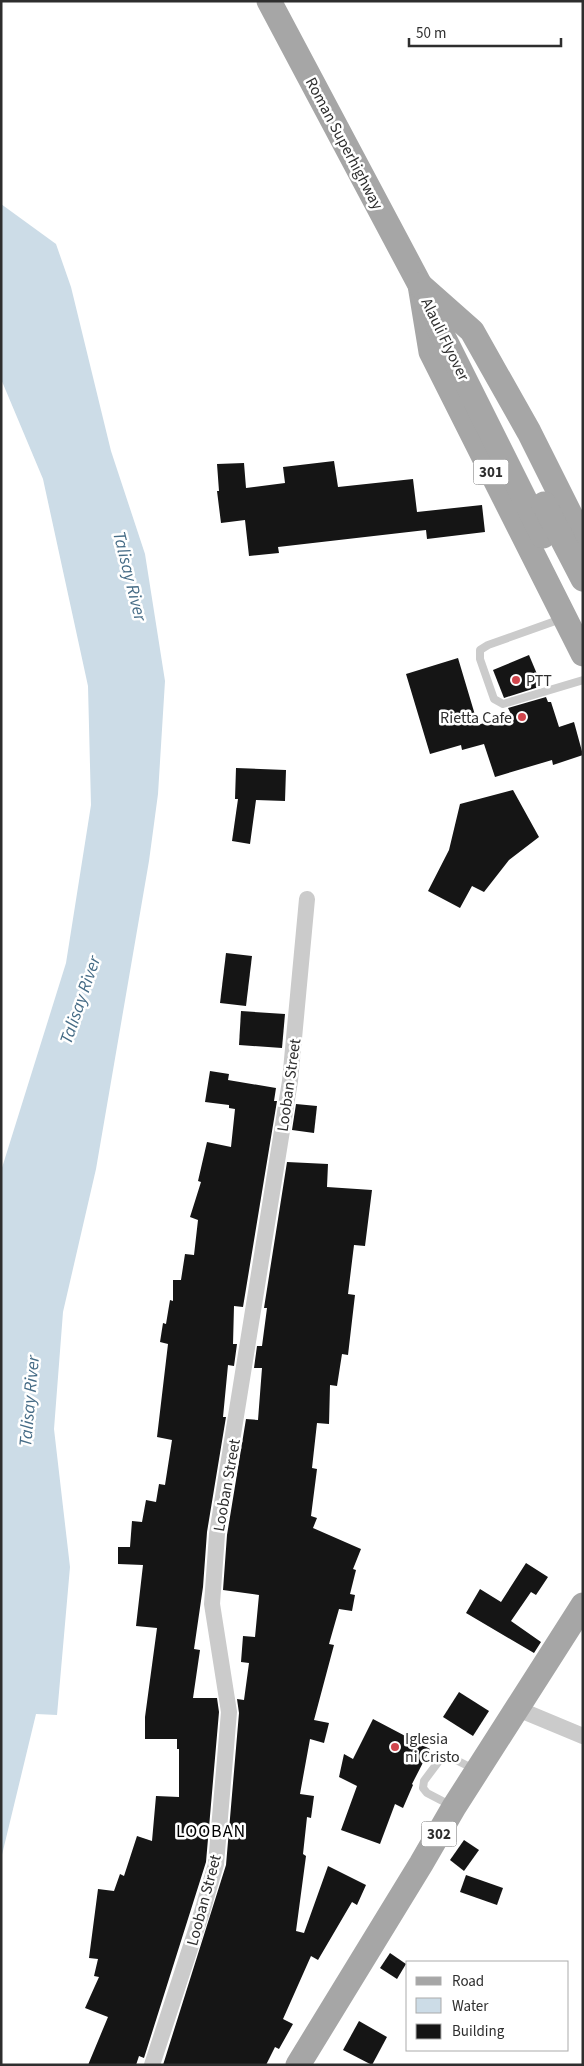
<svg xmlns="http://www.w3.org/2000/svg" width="584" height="2066" viewBox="0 0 584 2066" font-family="'Source Sans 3',sans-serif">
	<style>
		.water { fill: #ccdce7 }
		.building { fill: #151515 }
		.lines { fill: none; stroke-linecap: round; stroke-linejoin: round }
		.lane { stroke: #cbcbcb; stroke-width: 8 }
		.street { stroke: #cbcbcb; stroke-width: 16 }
		.primary { stroke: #a6a6a6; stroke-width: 25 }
		.poi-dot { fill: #d0454c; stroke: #fff; stroke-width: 2 }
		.labels { text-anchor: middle; stroke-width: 5; stroke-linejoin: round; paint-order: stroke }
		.shield { fill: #fff; stroke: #6d6d6d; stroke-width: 1 }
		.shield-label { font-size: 15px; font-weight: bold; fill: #2e2e2e }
		.street-label { font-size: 16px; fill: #2e2e2e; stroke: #fff }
		.poi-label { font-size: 16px; fill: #2e2e2e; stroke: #fff; text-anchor: start }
		.water-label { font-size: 18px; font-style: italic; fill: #466c86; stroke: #fff }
		.neighbourhood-label { font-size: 18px; letter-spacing: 1px; fill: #000; stroke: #fff }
	</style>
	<rect width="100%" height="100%" fill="#fff"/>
	<!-- water -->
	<path class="water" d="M 1,204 L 56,244 L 71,287 L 111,451 L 145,554 L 165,681 L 158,794 L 149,861 L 96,1169 L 63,1312 L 54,1429 L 70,1567 L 57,1715 L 36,1714 L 1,1859 L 1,1171 L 66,963 L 91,805 L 88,686 L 43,479 L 1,379 Z"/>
	<!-- building -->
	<g class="building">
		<path d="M 334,461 L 338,487 L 413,479 L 417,512 L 482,505 L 485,532 L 427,539 L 426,530 L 278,547 L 279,553 L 249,556 L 245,520 L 221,523 L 217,491 L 219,491 L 217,464 L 244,463 L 246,488 L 285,483 L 283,467 Z"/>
		<path d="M 529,655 L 542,686 L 504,698 L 493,670 Z"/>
		<path d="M 458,658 L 478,725 L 511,714 L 508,708 L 546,697 L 548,702 L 551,702 L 559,727 L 574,722 L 583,755 L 553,765 L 552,760 L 495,777 L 484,744 L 462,750 L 461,745 L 430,754 L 406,674 Z"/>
		<path d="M 236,768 L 286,770 L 285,801 L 256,800 L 250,844 L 232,841 L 238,799 L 235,799 Z"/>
		<path d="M 513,790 L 539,837 L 509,860 L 484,892 L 472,886 L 460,908 L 428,891 L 449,850 L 460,804 Z"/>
		<path d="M 226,953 L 252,956 L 246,1006 L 220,1003 Z"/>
		<path d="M 241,1011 L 285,1014 L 282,1048 L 239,1045 Z"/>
		<path d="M 210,1071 L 229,1074 L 228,1080 L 276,1088 L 274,1101 L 277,1101 L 243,1307 L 234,1306 L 233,1344 L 237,1344 L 234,1366 L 228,1365 L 223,1417 L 226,1417 L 207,1532 L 203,1587 L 194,1649 L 200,1650 L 193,1698 L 217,1698 L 219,1712 L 206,1862 L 144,2058 L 139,2056 L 136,2065 L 88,2065 L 108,2017 L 85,2008 L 99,1977 L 94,1976 L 98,1959 L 89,1958 L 98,1889 L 114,1891 L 120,1874 L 124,1876 L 137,1836 L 152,1841 L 156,1796 L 179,1797 L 179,1749 L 177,1749 L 177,1739 L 145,1739 L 145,1717 L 157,1628 L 136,1626 L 143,1565 L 118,1564 L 118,1547 L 130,1547 L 132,1521 L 142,1522 L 146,1500 L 156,1502 L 159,1484 L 165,1485 L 172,1440 L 157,1437 L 168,1344 L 160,1342 L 163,1323 L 166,1324 L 170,1300 L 173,1301 L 173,1280 L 181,1280 L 185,1254 L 194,1255 L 198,1220 L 190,1217 L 201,1182 L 198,1181 L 207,1142 L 231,1147 L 235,1109 L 229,1108 L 229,1105 L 205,1102 Z"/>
		<path d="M 296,1104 L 317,1106 L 314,1133 L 292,1130 Z"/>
		<path d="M 287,1162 L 328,1164 L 327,1187 L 372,1190 L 365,1246 L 354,1245 L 348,1294 L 355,1295 L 348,1355 L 342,1354 L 337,1386 L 330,1385 L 329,1424 L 317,1423 L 312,1468 L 317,1469 L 311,1516 L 317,1518 L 313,1528 L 361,1549 L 353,1569 L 356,1570 L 350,1594 L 355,1595 L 352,1611 L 339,1609 L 329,1644 L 334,1645 L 314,1720 L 329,1723 L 324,1743 L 310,1739 L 300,1794 L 314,1796 L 311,1818 L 307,1817 L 303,1854 L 306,1856 L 296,1931 L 304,1933 L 328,1866 L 366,1885 L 357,1905 L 352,1902 L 318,1960 L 311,1956 L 283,2019 L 293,2024 L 279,2049 L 275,2047 L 266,2065 L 163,2065 L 226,1865 L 239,1713 L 237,1699 L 244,1700 L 249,1663 L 241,1662 L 243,1636 L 255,1637 L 259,1595 L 223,1590 L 227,1535 L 246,1419 L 258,1420 L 262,1368 L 254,1368 L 257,1346 L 262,1346 L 267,1308 L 264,1308 Z"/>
		<path d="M 526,1563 L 548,1577 L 536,1595 L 531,1592 L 511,1621 L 541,1642 L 534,1653 L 466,1613 L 480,1589 L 501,1602 Z"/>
		<path d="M 459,1692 L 489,1711 L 473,1736 L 443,1717 Z"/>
		<path d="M 373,1719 L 430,1749 L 412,1784 L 413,1785 L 403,1808 L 395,1804 L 380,1844 L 341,1830 L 357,1786 L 339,1777 L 344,1754 L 353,1759 Z"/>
		<path d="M 464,1840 L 479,1850 L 464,1871 L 450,1860 Z"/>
		<path d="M 466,1875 L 503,1888 L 497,1905 L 460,1892 Z"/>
		<path d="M 390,1953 L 406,1964 L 397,1979 L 380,1968 Z"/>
		<path d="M 359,2021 L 387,2037 L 372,2065 L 343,2050 Z"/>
	</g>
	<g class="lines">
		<!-- lane -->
		<g class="lane">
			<path d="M 561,619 L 488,645 L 480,650 L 480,659 L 494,699 L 503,704 L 583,680"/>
			<path d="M 452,1806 L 427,1793 L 423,1788 L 424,1781 L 442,1757 L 452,1758 L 474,1769"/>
		</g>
		<!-- street -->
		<g class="street">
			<path d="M 518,1709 L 583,1736"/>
			<path d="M 152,2065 L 202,1912 L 216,1864 L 229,1712 L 212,1604 L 217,1534 L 290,1081 L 307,899"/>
		</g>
		<!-- primary -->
		<g class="primary">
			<path d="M 269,1 L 420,285 L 431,352 L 583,654"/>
			<path d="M 420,285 L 472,331 L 529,432 L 583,540"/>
			<path d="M 438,326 L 543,536"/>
			<path d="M 544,504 L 583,579"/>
			<path d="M 298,2065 L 421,1864 L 454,1807 L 583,1605"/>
		</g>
	</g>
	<!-- markers -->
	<g class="poi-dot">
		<circle cx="516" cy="680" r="5"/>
		<circle cx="522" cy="717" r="5"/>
		<circle cx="395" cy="1747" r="5"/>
	</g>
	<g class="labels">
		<!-- shield labels -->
		<g class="shield">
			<rect x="473.5" y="459.5" width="35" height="25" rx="4"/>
			<rect x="421.5" y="1821.5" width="35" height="25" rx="4"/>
		</g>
		<g class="shield-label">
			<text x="491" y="477">301</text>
			<text x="439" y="1839">302</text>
		</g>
		<!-- street labels -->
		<g class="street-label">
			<text transform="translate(345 143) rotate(62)" y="6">Roman Superhighway</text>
			<text transform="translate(446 339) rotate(64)" y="6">Alauli Flyover</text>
			<text transform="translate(288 1085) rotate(-82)" y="6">Looban Street</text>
			<text transform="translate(226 1485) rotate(-80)" y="6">Looban Street</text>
			<text transform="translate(203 1900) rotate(-75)" y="6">Looban Street</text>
		</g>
		<!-- poi labels -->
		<g class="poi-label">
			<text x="526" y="686">PTT</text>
			<text x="512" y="723" text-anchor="end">Rietta Cafe</text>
			<text x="405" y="1744">Iglesia<tspan x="405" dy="18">ni Cristo</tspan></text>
		</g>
		<!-- water labels -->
		<g class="water-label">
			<text transform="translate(130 576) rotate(76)" y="6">Talisay River</text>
			<text transform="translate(80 1000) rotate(-71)" y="6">Talisay River</text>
			<text transform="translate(29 1401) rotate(-85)" y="6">Talisay River</text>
		</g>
		<!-- neighbourhood labels -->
		<g class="neighbourhood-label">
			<text x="211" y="1837">LOOBAN</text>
		</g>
	</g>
	<!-- border -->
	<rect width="584" height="2066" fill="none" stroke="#2e2e2e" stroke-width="5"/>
	<!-- legend -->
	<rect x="406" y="1961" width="162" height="90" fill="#ffffff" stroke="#ababab"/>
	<rect x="416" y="1977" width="25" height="8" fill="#a6a6a6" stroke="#ababab"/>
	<text x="452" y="1986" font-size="15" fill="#2e2e2e">Road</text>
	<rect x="416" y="1998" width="25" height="15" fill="#ccdce7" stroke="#ababab"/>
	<text x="452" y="2011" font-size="15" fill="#2e2e2e">Water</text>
	<rect x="416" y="2024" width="25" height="15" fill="#151515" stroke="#ababab"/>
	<text x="452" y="2036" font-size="15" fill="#2e2e2e">Building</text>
	<!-- scale -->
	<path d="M409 38v8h152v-8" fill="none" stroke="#2e2e2e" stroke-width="2.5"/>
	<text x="416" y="38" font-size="15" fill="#2e2e2e" stroke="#ffffff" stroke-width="4" paint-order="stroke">50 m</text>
</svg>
